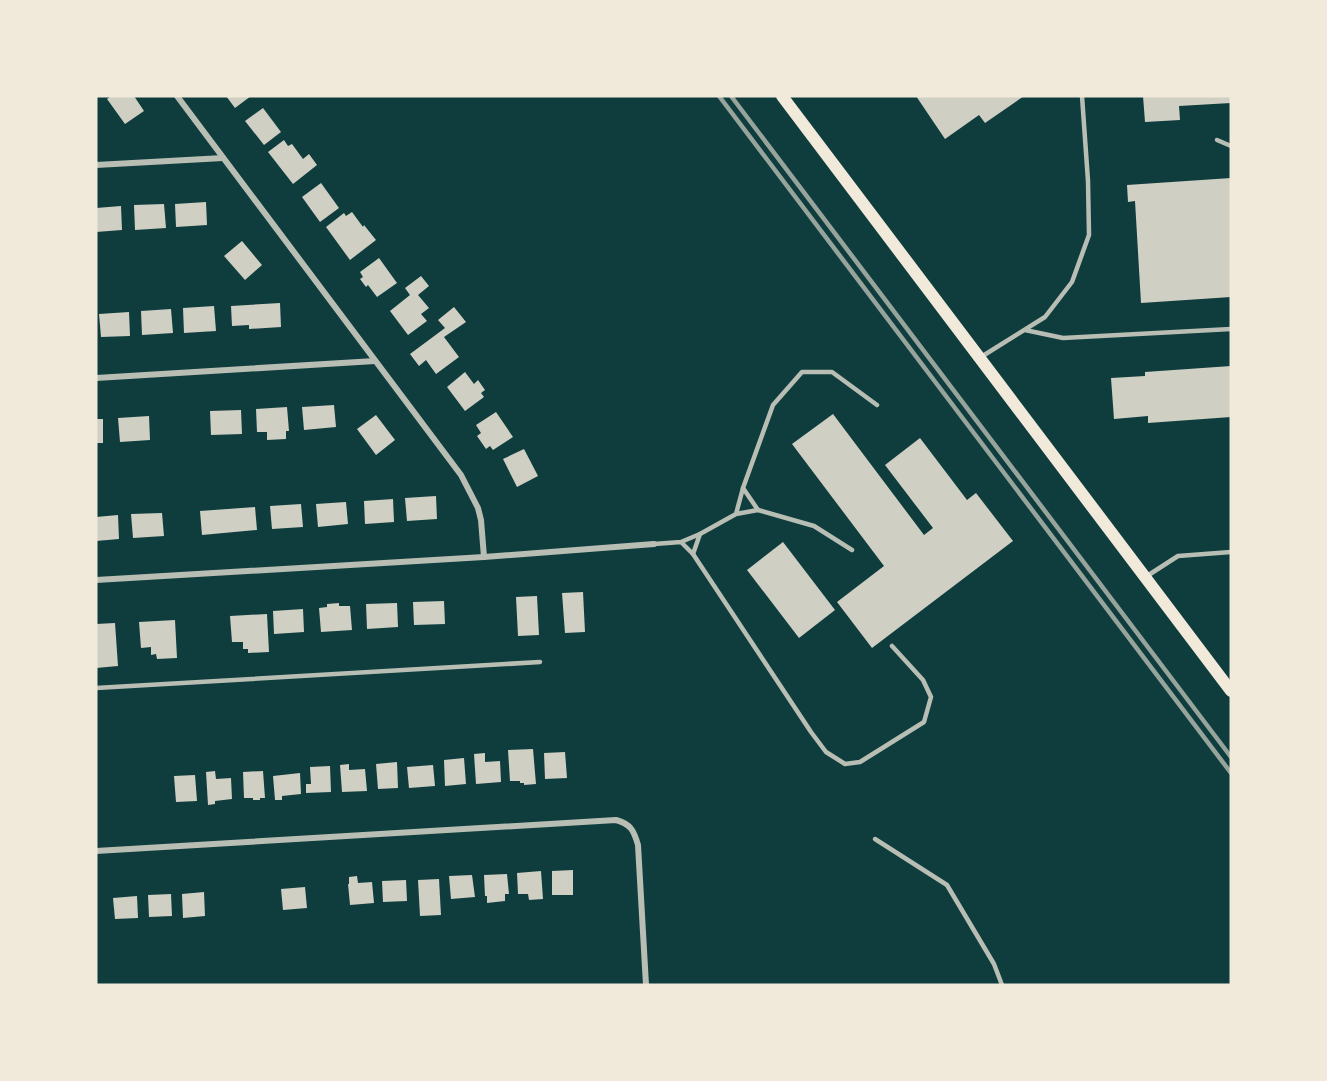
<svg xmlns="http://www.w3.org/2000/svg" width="1327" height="1081" viewBox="0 0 1327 1081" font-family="'IBM Plex Sans',sans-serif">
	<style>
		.building { fill: #cfcfc3 }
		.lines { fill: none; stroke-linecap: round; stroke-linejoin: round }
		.service { stroke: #b8beb3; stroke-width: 4.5 }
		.minor { stroke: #b8beb3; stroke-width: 6 }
		.secondary { stroke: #f1e9da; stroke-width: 12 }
		.rail { stroke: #97a49c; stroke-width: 4.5 }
	</style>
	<rect width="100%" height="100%" fill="#0f3d3e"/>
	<!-- building -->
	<g class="building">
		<path d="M 111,96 L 134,96 L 144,111 L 125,124 L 107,99 Z"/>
		<path d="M 226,96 L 251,96 L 235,108 Z"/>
		<path d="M 916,96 L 1024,96 L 985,123 L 979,115 L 945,139 Z"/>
		<path d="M 1143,96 L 1231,96 L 1231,103 L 1179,106 L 1180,120 L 1145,122 Z"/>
		<path d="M 263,108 L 281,132 L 264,145 L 245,121 Z"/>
		<path d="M 284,140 L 288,146 L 292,144 L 303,159 L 309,154 L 317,165 L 293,184 L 268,152 Z"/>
		<path d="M 1231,178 L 1231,297 L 1141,303 L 1135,201 L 1128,202 L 1127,185 Z"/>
		<path d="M 321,183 L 339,208 L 320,222 L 302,197 Z"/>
		<path d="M 206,202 L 207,225 L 176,227 L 175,204 Z"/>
		<path d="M 164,204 L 166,228 L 135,230 L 134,205 Z"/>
		<path d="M 121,206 L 122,230 L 96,232 L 96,208 Z"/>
		<path d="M 352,212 L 363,227 L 364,225 L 376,240 L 350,260 L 326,227 L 344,213 L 346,216 Z"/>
		<path d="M 242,241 L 262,265 L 245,280 L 224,256 Z"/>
		<path d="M 379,258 L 397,283 L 377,297 L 368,285 L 366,287 L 360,279 L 363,277 L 360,272 Z"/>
		<path d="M 421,276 L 429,286 L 418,295 L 429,308 L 421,314 L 427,321 L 408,335 L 390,311 L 410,295 L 405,288 Z"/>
		<path d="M 280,303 L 281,327 L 249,329 L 249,325 L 232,326 L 231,306 Z"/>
		<path d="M 214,306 L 216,331 L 184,333 L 183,308 Z"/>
		<path d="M 454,307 L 466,322 L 444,337 L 459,357 L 436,374 L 426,360 L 419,366 L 410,354 L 445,328 L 438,320 Z"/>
		<path d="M 171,309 L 173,333 L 142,335 L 141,311 Z"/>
		<path d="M 129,312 L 130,336 L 101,337 L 99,314 Z"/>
		<path d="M 1231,366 L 1231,417 L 1148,423 L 1148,416 L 1114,419 L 1111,378 L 1145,376 L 1145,372 Z"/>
		<path d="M 465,372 L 474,384 L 478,380 L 485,390 L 481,393 L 484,397 L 465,411 L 447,387 Z"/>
		<path d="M 334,405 L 336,427 L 304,430 L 302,407 Z"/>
		<path d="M 287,407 L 289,431 L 286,431 L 286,439 L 267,440 L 267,432 L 257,432 L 256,409 Z"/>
		<path d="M 241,410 L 242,434 L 211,435 L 210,411 Z"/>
		<path d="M 496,412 L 513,437 L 493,450 L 490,446 L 486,449 L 477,436 L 481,433 L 476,425 Z"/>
		<path d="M 833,414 L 924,535 L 933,528 L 885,465 L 920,438 L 967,500 L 976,493 L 1013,541 L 872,648 L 837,602 L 884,566 L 792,444 Z"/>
		<path d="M 376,415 L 395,440 L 376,455 L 357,429 Z"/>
		<path d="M 149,416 L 150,440 L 120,442 L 118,418 Z"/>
		<rect x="96" y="419" width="7" height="24"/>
		<path d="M 524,449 L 538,476 L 517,487 L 503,459 Z"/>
		<path d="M 436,496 L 437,519 L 407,521 L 405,498 Z"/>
		<path d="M 393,499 L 394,522 L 365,524 L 364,501 Z"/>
		<path d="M 346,502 L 348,524 L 318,527 L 316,504 Z"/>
		<path d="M 301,504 L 303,527 L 272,529 L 270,506 Z"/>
		<path d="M 255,507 L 257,530 L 202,535 L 200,511 Z"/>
		<path d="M 162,513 L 164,536 L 133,538 L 131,514 Z"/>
		<path d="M 118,515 L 119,539 L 96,541 L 96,517 Z"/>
		<path d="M 783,542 L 835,610 L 799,638 L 747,570 Z"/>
		<path d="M 583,592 L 585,632 L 565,633 L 562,593 Z"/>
		<path d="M 537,596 L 539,635 L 518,636 L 516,597 Z"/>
		<path d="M 444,601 L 445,624 L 414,625 L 413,602 Z"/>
		<path d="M 339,603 L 339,606 L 350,606 L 352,630 L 321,632 L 319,608 L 327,607 L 327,604 Z"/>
		<path d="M 397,603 L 398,627 L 367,629 L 366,604 Z"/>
		<path d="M 303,609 L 304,632 L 274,634 L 273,611 Z"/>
		<path d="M 267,614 L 269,652 L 248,653 L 248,649 L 243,649 L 243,642 L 232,642 L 230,616 Z"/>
		<path d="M 175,620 L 177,658 L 157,659 L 156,654 L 151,655 L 151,647 L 141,648 L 139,622 Z"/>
		<path d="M 115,623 L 118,666 L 96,668 L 96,624 Z"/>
		<path d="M 533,749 L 536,784 L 524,785 L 524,783 L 520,783 L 520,781 L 510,781 L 508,750 Z"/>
		<path d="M 565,752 L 567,778 L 545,779 L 544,753 Z"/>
		<path d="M 485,753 L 485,762 L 500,761 L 501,782 L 476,784 L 474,754 Z"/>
		<path d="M 464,758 L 466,784 L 445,786 L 444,760 Z"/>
		<path d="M 397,762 L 398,788 L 378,789 L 376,764 Z"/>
		<path d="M 349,764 L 349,770 L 365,769 L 367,791 L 342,792 L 340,765 Z"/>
		<path d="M 433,765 L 435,786 L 409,788 L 407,767 Z"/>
		<path d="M 330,766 L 331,792 L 306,793 L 306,784 L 311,784 L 310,767 Z"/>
		<path d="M 215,771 L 216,779 L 231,778 L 232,799 L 215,801 L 215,804 L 208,805 L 206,772 Z"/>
		<path d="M 263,771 L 265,798 L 260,798 L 260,800 L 253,800 L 253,798 L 244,798 L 243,772 Z"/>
		<path d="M 300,773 L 301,794 L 282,796 L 282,800 L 275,800 L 273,776 Z"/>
		<path d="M 195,775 L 197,801 L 176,802 L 174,776 Z"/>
		<path d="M 573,870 L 573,895 L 552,895 L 552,871 Z"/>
		<path d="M 541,871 L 543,899 L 529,900 L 528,894 L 518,894 L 517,873 Z"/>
		<path d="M 507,874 L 509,894 L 505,894 L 505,901 L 487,903 L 487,896 L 485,896 L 484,875 Z"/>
		<path d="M 472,875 L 475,897 L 451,899 L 449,876 Z"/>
		<path d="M 357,876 L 358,883 L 372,882 L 374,903 L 350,905 L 348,884 L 349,884 L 349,877 Z"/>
		<path d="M 439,879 L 441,915 L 420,916 L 418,880 Z"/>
		<path d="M 406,880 L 407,901 L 383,902 L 382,881 Z"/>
		<path d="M 305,887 L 307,908 L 283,910 L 281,889 Z"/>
		<path d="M 204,892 L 205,916 L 183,918 L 182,894 Z"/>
		<path d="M 171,894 L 172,916 L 149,917 L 148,895 Z"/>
		<path d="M 137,896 L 138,918 L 115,919 L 113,898 Z"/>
	</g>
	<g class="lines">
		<!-- service -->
		<g class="service">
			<path d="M 1217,140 L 1231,146"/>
			<path d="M 1025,330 L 1063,338 L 1231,329"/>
			<path d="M 981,357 L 1045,317 L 1072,282 L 1089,235 L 1088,181 L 1082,96"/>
			<path d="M 743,488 L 773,405 L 802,372 L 832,372 L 877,405"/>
			<path d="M 758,510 L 814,526 L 852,550"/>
			<path d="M 700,534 L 736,514 L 743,488 L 758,510 L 736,514"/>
			<path d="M 654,544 L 681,542 L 693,554 L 700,534 L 681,542"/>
			<path d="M 693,554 L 811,732 L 826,752 L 845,764 L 860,762 L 924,722 L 931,697 L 923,680 L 892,646"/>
			<path d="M 1147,576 L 1178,556 L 1231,552"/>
			<path d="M 96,688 L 540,662"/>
			<path d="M 875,839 L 947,885 L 994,964 L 1002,985"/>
		</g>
		<!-- minor -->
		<g class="minor">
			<path d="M 177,96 L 461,475 L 478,508 L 481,520 L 484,557"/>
			<path d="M 96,165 L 223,158"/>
			<path d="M 96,378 L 375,361"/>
			<path d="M 96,580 L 484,557 L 654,544"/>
			<path d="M 96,851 L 616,820 C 631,824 634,831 638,845 L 646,985"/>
		</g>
		<!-- secondary -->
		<path class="secondary" d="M 782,96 L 1231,691"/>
		<!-- rail -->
		<g class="rail">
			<path d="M 719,96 L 1231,773"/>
			<path d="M 731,96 L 1231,757"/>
		</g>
	</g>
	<!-- border -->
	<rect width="1327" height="1081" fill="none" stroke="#f1e9da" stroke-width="195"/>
</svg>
